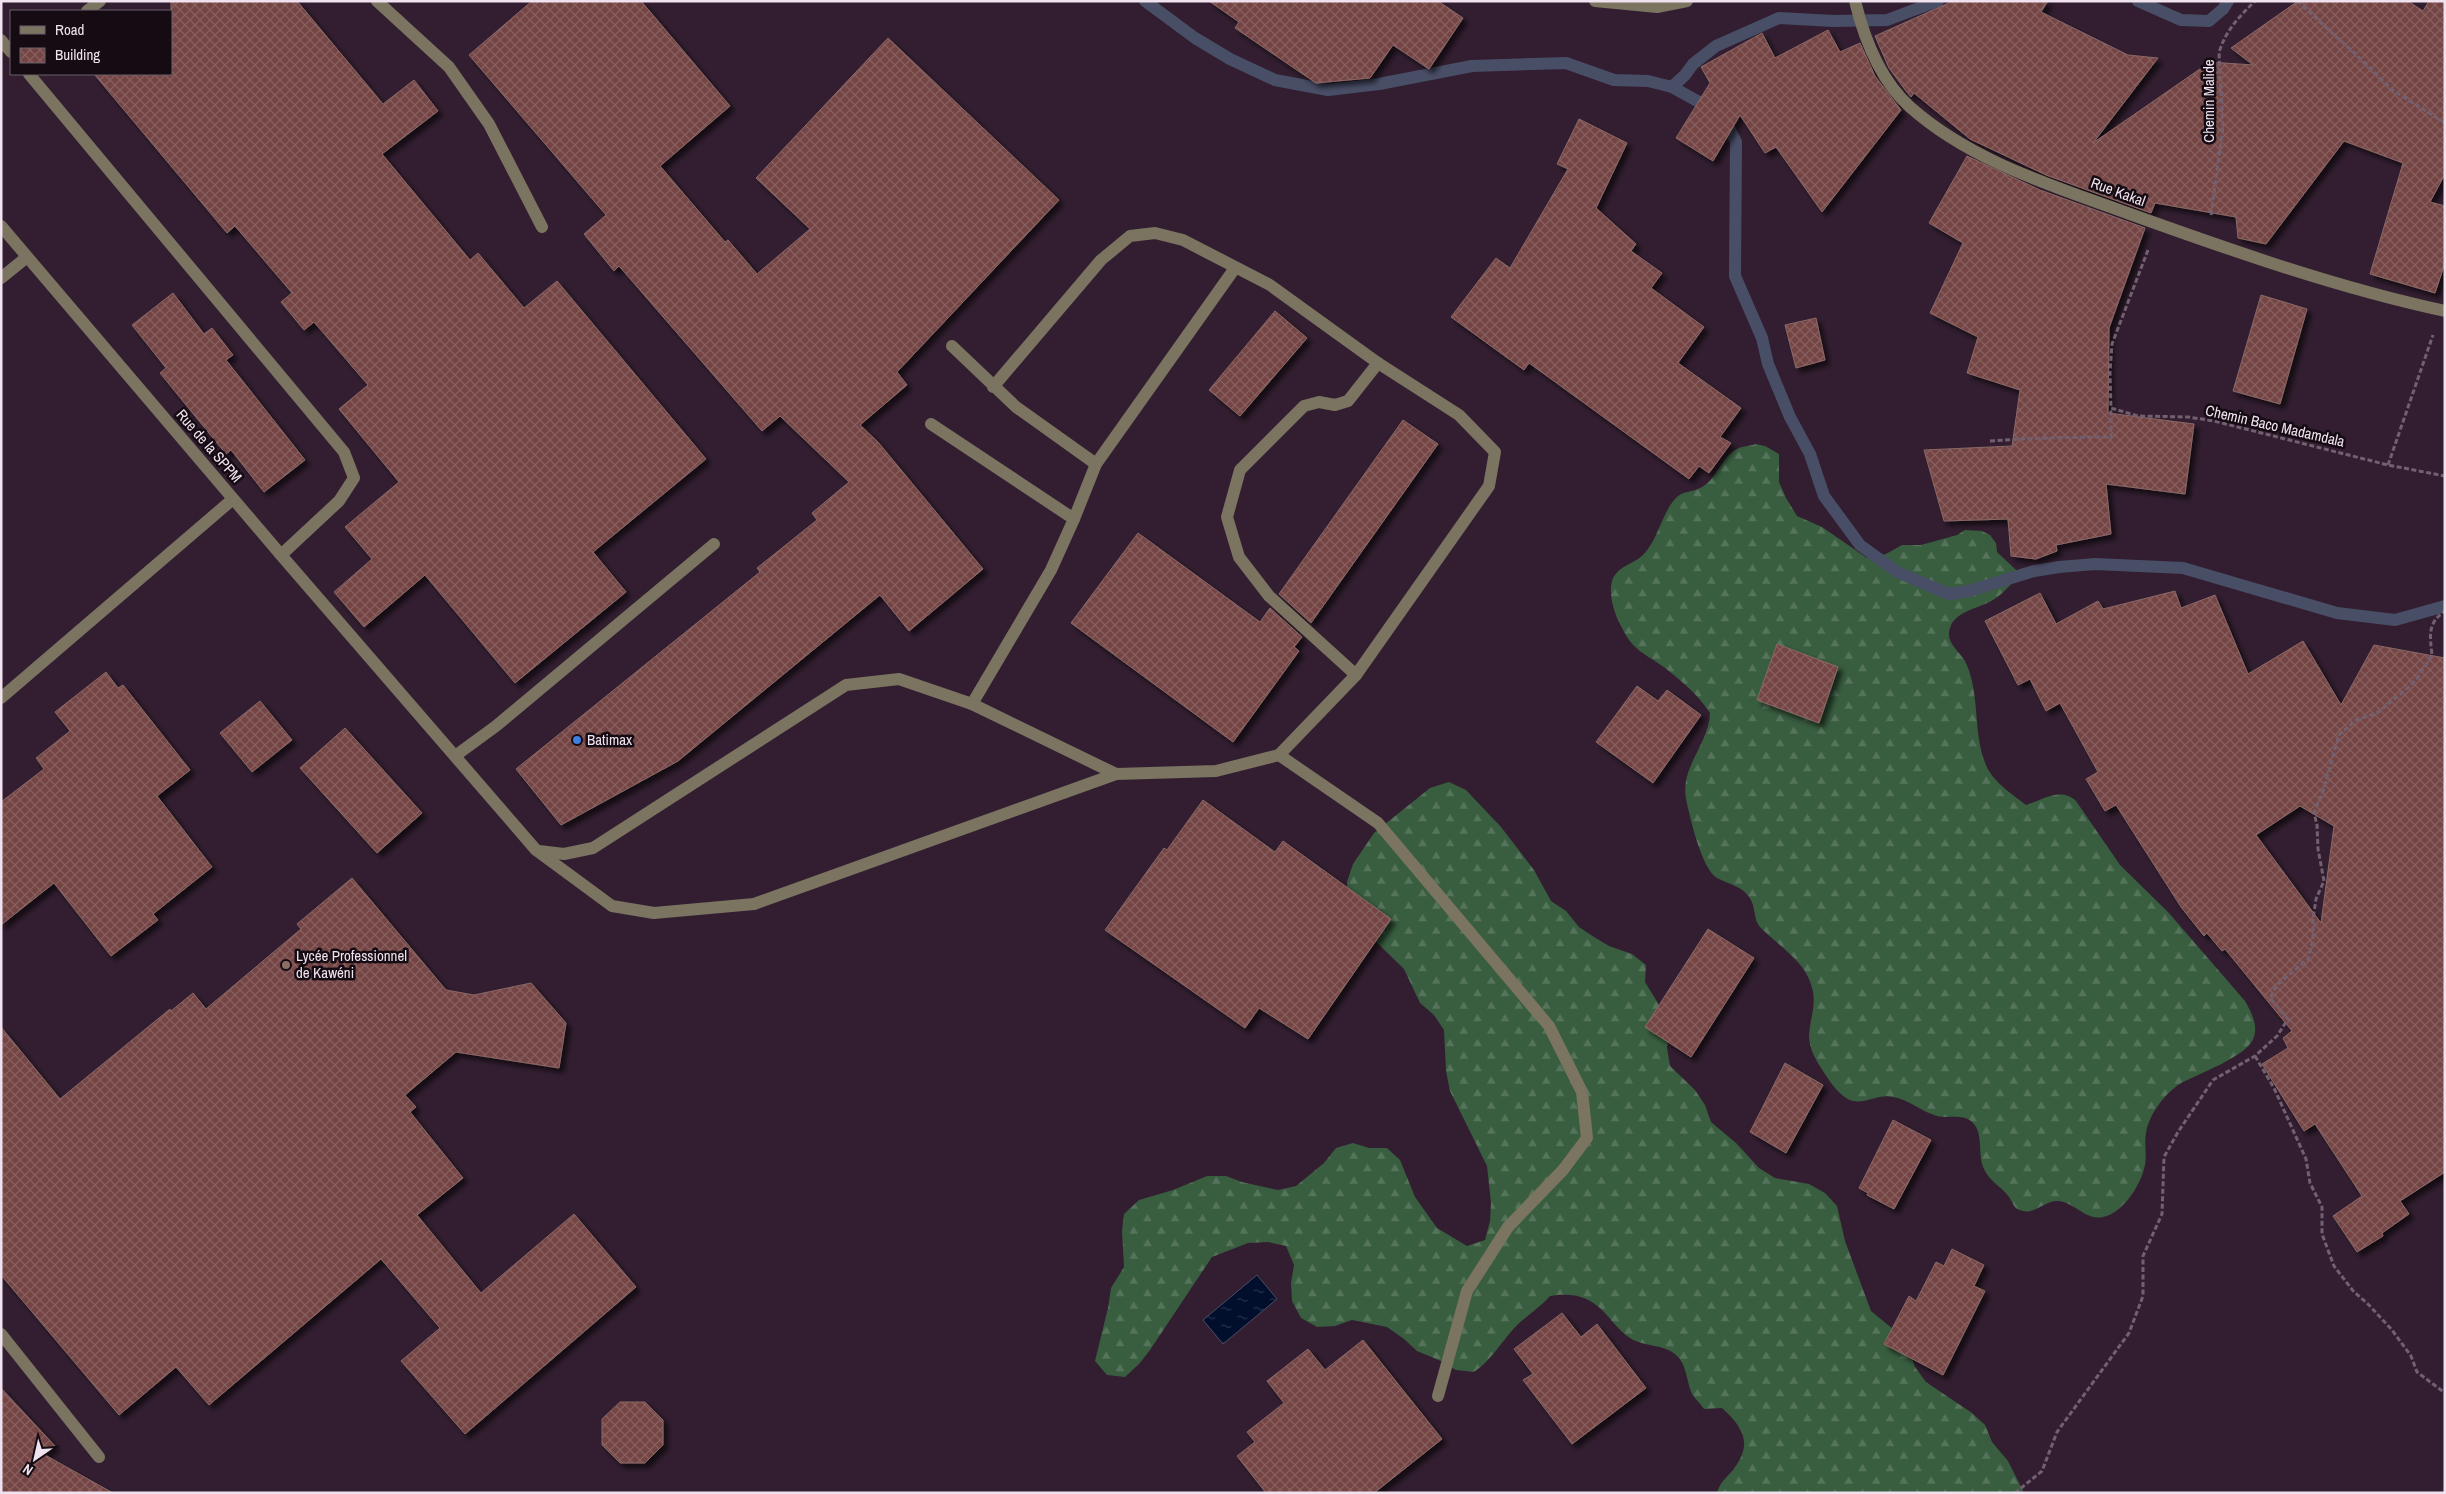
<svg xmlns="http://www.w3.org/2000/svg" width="2446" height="1494" viewBox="0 0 2446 1494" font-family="'Archivo Narrow',sans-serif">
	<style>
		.forest { fill: url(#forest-firs) }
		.water { fill: url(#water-ripples); stroke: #494e67 }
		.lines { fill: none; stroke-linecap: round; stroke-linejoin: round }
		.stream { stroke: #494e67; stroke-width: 12 }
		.building { fill: url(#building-cross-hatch); stroke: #8a6867; fill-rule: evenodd; filter: url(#shadow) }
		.path { stroke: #726070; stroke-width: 3; stroke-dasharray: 5 2.5; stroke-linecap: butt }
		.minor { stroke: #7a7461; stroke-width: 12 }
		.shop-dot { fill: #3f7fe0; stroke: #140b13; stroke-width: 2 }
		.education-dot { fill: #8d6e63; stroke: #140b13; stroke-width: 2 }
		.labels { text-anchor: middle; stroke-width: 5; stroke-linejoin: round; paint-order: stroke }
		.street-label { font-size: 15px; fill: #f0e2ee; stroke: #140b13 }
		.poi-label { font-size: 15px; fill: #f0e2ee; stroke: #140b13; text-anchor: start }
	</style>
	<defs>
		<pattern id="forest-firs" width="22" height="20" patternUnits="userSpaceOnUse" patternTransform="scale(1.25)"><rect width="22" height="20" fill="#385d3f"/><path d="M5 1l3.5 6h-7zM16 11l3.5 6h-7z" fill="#55745b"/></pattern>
		<pattern id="water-ripples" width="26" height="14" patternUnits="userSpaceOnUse" patternTransform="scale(1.25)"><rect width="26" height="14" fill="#010f2d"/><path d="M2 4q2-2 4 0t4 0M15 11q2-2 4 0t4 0" fill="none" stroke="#26324c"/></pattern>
		<pattern id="building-cross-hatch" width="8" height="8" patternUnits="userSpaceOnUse" patternTransform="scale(1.25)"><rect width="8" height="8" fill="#744544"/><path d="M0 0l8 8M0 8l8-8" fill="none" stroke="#88605f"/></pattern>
		<filter id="shadow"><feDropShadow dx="4.5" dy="4.5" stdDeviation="2.5" flood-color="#0009"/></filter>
	</defs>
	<rect width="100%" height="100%" fill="#321e30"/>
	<!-- forest -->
	<g class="forest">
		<path d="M 1756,444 L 1765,446 L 1779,454 L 1779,482 L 1786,498 L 1797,516 L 1822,527 L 1867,558 L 1886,554 L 1902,545 L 1921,545 L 1957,535 L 1965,530 L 1982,531 L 1990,535 L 1996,543 L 1997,552 L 2016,570 L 2015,579 C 2010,586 2003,593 1996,598 C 1983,608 1955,610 1950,628 C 1945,643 1959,650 1965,661 C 1981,694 1972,732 1986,765 C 1993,782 2012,794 2026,805 C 2044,799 2061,787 2076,801 L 2120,865 L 2168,912 L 2245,1001 C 2251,1012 2258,1024 2254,1037 C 2248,1057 2196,1074 2178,1085 C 2163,1096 2149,1115 2146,1133 C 2144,1144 2147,1155 2145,1165 C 2141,1185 2123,1213 2103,1217 C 2086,1221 2074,1202 2058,1201 C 2045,1200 2036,1214 2023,1211 C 2013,1209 2014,1204 2009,1197 C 2002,1187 1989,1181 1984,1169 C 1977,1156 1984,1134 1973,1123 C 1964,1113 1948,1119 1937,1116 C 1922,1112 1908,1099 1893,1097 C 1876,1093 1862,1108 1846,1098 C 1836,1091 1831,1083 1825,1074 C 1817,1062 1809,1050 1809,1035 C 1811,1012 1819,1000 1808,977 C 1799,957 1775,943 1760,927 C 1753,919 1756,906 1749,897 C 1742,886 1728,884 1717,878 C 1701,868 1690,817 1686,799 C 1680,767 1709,744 1710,713 C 1698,695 1683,682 1665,668 C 1646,654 1633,651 1622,628 C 1615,615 1608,596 1612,581 C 1617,566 1634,564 1643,555 C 1658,540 1661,515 1675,499 C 1682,490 1693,493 1702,487 C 1717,479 1721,457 1737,449 C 1742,446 1750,446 1756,444 Z"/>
		<path d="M 1449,782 L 1466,790 L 1501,827 L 1534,870 L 1551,901 L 1566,911 L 1579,927 L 1594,937 L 1609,946 L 1632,954 L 1646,965 L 1645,982 L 1664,1013 L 1669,1031 L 1667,1048 L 1670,1066 L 1695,1090 L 1705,1105 L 1711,1122 L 1736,1143 L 1759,1168 L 1775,1178 L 1809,1184 L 1825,1193 L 1837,1206 L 1845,1241 L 1871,1311 L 1899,1334 L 1909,1350 L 1915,1367 L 1926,1382 L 1972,1413 L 1985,1425 L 1992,1442 L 2008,1461 L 2024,1493 L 1717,1493 C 1720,1482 1726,1478 1733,1470 C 1753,1444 1744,1428 1722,1408 L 1704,1409 C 1701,1404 1695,1399 1692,1394 C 1687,1383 1687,1368 1679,1358 C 1667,1343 1645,1348 1630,1338 C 1619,1331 1612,1320 1603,1311 C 1587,1295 1571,1293 1550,1296 C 1538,1310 1522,1318 1510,1333 C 1497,1348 1491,1360 1474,1372 L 1456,1370 L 1441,1361 L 1417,1351 L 1404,1339 L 1387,1327 L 1352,1320 L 1335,1326 L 1317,1327 L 1301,1318 L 1292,1301 L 1291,1283 L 1294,1265 L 1286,1246 L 1268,1242 L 1248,1243 L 1212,1257 L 1150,1350 L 1139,1364 L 1125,1377 L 1107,1375 L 1095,1361 L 1108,1308 L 1111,1288 L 1124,1267 L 1122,1231 L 1124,1214 L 1139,1200 L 1173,1190 L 1207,1176 L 1226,1176 L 1242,1182 L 1278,1190 L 1296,1186 L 1324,1163 L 1336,1148 L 1353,1143 L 1369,1148 L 1387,1148 L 1400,1160 L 1415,1197 L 1437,1228 L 1467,1246 L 1485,1240 L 1490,1221 L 1491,1203 L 1487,1166 L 1450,1091 L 1446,1071 L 1444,1030 L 1434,1015 L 1420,1003 L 1404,969 L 1366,932 L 1347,900 L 1347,882 L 1353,864 L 1374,833 L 1430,788 Z"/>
	</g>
	<!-- water -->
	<path class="water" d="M 1257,1275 L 1277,1299 L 1223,1344 L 1203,1320 Z"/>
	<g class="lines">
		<!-- stream -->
		<g class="stream">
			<path d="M 1145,1 L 1195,38 L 1230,59 L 1275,80 L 1328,90 L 1379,84 L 1472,66 L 1566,63 L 1614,80 L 1648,81 L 1672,87 L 1699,102 L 1729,128 L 1736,142 L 1735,276 L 1762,338 L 1768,364 L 1790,417 L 1810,454 L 1824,496 L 1860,545 L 1897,572 L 1949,594 L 1969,591 L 2034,571 L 2059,567 L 2095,564 L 2183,568 L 2337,613 L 2395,620 L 2445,606"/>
			<path d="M 2138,1 L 2181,20 L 2209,21 L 2223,9 L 2228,1"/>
			<path d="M 1672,87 L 1685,75 L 1693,64 L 1716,46 L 1779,18 L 1833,21 L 1887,20 L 1938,1"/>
		</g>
	</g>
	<!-- building -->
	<g class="building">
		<path d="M 171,1 L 297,1 L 383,104 L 414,80 L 438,111 L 382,154 L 470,260 L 478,253 L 524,308 L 557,281 L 706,459 L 593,552 L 626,592 L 515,683 L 425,575 L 364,627 L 334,592 L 372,559 L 345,527 L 399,482 L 339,409 L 368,385 L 314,322 L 304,330 L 281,302 L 292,293 L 235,226 L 227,233 L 94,74 L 171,74 Z"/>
		<path d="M 532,1 L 641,1 L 730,106 L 660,166 L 725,242 L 728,240 L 757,274 L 810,229 L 756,178 L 888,38 L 1059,200 L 897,372 L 907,385 L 860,425 L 878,442 L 983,569 L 909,631 L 880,595 L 678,761 L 561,825 L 516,769 L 760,572 L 757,568 L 817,520 L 812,513 L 849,482 L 780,416 L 762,431 L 619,266 L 614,271 L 584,234 L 606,215 L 469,55 Z"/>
		<path d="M 1209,1 L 1438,1 L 1463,18 L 1429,69 L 1393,45 L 1370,78 L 1316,83 L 1235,28 L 1239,22 Z"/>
		<path d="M 1953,1 L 2048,1 L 2041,12 L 2128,55 L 2158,58 L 2093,143 L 2210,62 L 2253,65 L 2231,48 L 2298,1 L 2408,1 L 2423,11 L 2429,1 L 2445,1 L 2445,174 L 2430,202 L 2445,206 L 2445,263 L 2435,293 L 2370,274 L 2403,163 L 2344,141 L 2266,244 L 2238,238 L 2236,217 L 2155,203 L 2151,213 L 2046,175 L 1970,139 L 1914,93 L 1911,97 L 1906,91 L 1889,68 L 1875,36 Z"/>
		<path d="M 1828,30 L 1840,52 L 1860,43 L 1875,76 L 1901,110 L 1822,212 L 1776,147 L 1765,153 L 1740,115 L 1713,161 L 1676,138 L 1710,83 L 1701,67 L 1762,33 L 1775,58 Z"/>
		<path d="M 1579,119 L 1627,143 L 1596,208 L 1636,244 L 1631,251 L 1662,273 L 1651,288 L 1704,327 L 1678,363 L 1741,408 L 1720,437 L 1731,443 L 1709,473 L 1699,466 L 1689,479 L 1529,363 L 1524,370 L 1451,317 L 1496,258 L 1510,268 L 1568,169 L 1557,164 Z"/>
		<path d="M 1967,156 L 2040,190 L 2145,228 L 2109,328 L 2108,413 L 2194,424 L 2185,494 L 2106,484 L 2111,534 L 2056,545 L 2057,551 L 2036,559 L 2011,556 L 2008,519 L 1944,521 L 1924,450 L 2012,446 L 2020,390 L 1967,373 L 1978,337 L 1930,313 L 1963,243 L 1929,223 Z"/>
		<path d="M 173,293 L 204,334 L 212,328 L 233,355 L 226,360 L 305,460 L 264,492 L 231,450 L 226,454 L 160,373 L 166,368 L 132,325 Z"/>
		<path d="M 2261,295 L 2307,309 L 2280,404 L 2233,391 Z"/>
		<path d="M 1275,311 L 1307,338 L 1240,416 L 1209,390 Z"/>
		<path d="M 1816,318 L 1825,360 L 1796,368 L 1785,325 Z"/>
		<path d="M 1403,420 L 1438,444 L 1311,623 L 1279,594 Z"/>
		<path d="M 1138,533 L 1260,622 L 1270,608 L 1302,637 L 1294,647 L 1299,651 L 1233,742 L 1071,623 Z"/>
		<path d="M 2175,591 L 2181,608 L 2215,595 L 2248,674 L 2303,641 L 2341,705 L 2374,645 L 2445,658 L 2445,1172 L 2400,1201 L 2409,1214 L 2382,1233 L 2383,1236 L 2357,1252 L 2333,1216 L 2362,1196 L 2315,1124 L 2304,1131 L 2262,1064 L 2288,1048 L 2283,1038 L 2292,1031 L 2225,949 L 2222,951 L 2207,933 L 2204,936 L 2181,907 L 2116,805 L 2105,811 L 2086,779 L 2098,772 L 2060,703 L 2046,711 L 2030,679 L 2018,685 L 1985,621 L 2040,593 L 2056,624 L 2098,601 L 2103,609 ZM 2300,806 L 2334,826 L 2321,923 L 2256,835 Z"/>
		<path d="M 1777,644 L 1838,667 L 1819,723 L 1757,700 Z"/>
		<path d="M 106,672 L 118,688 L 123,685 L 190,770 L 157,796 L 212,867 L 153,914 L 158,920 L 111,956 L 54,883 L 1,925 L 1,802 L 44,769 L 36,758 L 70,731 L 55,712 Z"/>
		<path d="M 1637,686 L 1658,701 L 1667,690 L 1701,715 L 1653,783 L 1596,742 Z"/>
		<path d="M 260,701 L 292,740 L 252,772 L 220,733 Z"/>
		<path d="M 345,728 L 422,813 L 377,853 L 300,768 Z"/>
		<path d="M 1203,800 L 1275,852 L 1283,841 L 1391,919 L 1308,1039 L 1259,1008 L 1245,1028 L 1105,930 L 1164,848 L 1167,850 Z"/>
		<path d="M 352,878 L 446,990 L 474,995 L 531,983 L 566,1023 L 559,1068 L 456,1052 L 405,1095 L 416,1107 L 410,1112 L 463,1178 L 417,1215 L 481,1293 L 574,1214 L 636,1287 L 465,1434 L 401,1361 L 440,1328 L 381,1259 L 209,1405 L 176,1367 L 119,1415 L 1,1275 L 1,1027 L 60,1099 L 170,1009 L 171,1011 L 193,993 L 206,1009 L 301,929 L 297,924 Z"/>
		<path d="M 1708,929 L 1754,958 L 1691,1057 L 1645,1027 Z"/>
		<path d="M 1785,1063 L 1823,1085 L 1786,1153 L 1750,1132 Z"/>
		<path d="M 1893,1120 L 1931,1140 L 1894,1209 L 1867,1195 L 1868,1193 L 1859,1188 Z"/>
		<path d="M 1952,1249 L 1984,1265 L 1974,1286 L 1985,1291 L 1943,1375 L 1884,1344 L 1909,1296 L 1916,1301 L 1936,1262 L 1944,1266 Z"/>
		<path d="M 1562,1313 L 1581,1337 L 1597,1324 L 1646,1388 L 1572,1444 L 1523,1380 L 1533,1374 L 1514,1349 Z"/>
		<path d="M 1363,1340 L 1442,1439 L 1374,1493 L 1266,1493 L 1237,1456 L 1255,1442 L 1247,1432 L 1284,1403 L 1267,1381 L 1308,1349 L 1325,1370 Z"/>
		<path d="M 1,1388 L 55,1446 L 45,1455 L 113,1493 L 1,1493 Z"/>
		<path d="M 620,1402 L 645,1402 L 663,1420 L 663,1445 L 645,1463 L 620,1463 L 602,1445 L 602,1419 Z"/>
	</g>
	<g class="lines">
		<!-- path -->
		<g class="path">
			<path d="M 2297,1 L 2363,61 L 2391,89 L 2445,123"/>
			<path d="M 2211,215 L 2223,127 L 2219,53 C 2225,31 2239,17 2255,1"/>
			<path d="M 2148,250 L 2112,344 L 2110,372 L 2111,408 L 2138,416 L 2188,417 L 2214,421 L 2388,465 L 2445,476"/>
			<path d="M 1990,441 C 2031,438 2070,437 2111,437 L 2111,408"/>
			<path d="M 2388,465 L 2433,335"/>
			<path d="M 2255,1056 L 2274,1088 L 2306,1159 L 2310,1183 L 2322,1207 L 2322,1234 L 2334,1266 L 2354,1292 L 2367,1303 L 2392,1330 L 2411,1356 L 2417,1372 L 2445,1393"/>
			<path d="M 2015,1493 L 2042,1471 L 2057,1432 L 2129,1333 L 2143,1296 L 2143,1256 L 2162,1214 L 2164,1157 L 2178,1132 L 2213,1080 L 2255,1056 L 2277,1036 L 2288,1019 L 2270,998 L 2277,985 L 2308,959 L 2313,940 L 2313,919 L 2316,899 L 2324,881 L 2318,849 L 2317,825 L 2314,813 L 2323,791 L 2339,735 L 2356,720 L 2377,713 L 2403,692 L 2416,680 L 2432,655 C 2430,636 2427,623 2445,611"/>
		</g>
		<!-- minor -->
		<g class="minor">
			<path d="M 377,1 L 449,67 L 489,124 L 542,227"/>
			<path d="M 1595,1 L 1657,7 L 1687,1"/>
			<path d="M 1855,1 C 1864,38 1881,81 1910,107 C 1972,162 2054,186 2130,214 C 2233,251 2338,288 2445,311"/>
			<path d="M 87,11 L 100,1"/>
			<path d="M 1,40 L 11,52"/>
			<path d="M 29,74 L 344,452 L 354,478 L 339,501 L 281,555"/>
			<path d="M 1,226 L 281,555 L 536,850 L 612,906 L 654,913 L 754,904 L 1116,774 L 1216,771 L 1279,755 L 1356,675 L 1489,486 L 1495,452 L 1459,415 L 1378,363 L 1270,285 L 1183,240 L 1155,233 L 1130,236 L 1101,260 L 993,387"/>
			<path d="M 1,278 L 27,257"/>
			<path d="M 952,346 L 1016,407 L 1096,464"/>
			<path d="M 931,424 L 1074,519"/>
			<path d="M 1356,675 L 1269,596 L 1239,557 L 1227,517 L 1240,470 L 1304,406 L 1319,402 L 1335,405 L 1348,401 L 1378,363"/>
			<path d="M 1,698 L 233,499"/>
			<path d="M 972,704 L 1051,570 L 1074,519 L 1096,464 L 1235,268"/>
			<path d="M 1279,755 L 1378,823 L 1549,1026 L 1582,1092 L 1587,1138 L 1563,1170 L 1508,1227 L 1467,1291 L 1438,1396"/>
			<path d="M 455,756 L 496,726 L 714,544"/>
			<path d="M 539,851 L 564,854 L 593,848 L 846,685 L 899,679 L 972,704 L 1116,774"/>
			<path d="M 1,1334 L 99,1457"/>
		</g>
	</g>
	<!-- markers -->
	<circle class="shop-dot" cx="577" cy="740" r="5"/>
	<circle class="education-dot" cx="286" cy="965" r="5"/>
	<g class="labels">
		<!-- street labels -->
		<g class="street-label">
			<text transform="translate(2209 101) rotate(-90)" y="5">Chemin Malide</text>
			<text transform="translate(2118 192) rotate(20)" y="5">Rue Kakal</text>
			<text transform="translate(2275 426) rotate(13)" y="5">Chemin Baco Madamdala</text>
			<text transform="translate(209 446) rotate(49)" y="5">Rue de la SPPM</text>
		</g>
		<!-- poi labels -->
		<g class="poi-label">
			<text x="587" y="745">Batimax</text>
			<text x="296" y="961">Lycée Professionnel<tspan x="296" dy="17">de Kawéni</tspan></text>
		</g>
	</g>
	<!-- border -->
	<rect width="2446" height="1494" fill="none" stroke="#f0e2ee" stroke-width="5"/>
	<!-- legend -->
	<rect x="10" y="10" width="162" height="65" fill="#140b13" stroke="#6c616b"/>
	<rect x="20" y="26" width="25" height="8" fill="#7a7461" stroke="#6c616b"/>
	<text x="55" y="35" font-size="15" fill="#f0e2ee">Road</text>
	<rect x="20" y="48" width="25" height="15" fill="url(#building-cross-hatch)" stroke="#6c616b"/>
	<text x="55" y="60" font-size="15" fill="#f0e2ee">Building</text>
	<!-- north arrow -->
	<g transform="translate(35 1459) rotate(214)" stroke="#140b13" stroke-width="4" paint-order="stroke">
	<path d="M0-4L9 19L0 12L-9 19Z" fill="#f0e2ee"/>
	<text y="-8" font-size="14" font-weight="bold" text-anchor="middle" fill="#f0e2ee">N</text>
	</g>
</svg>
